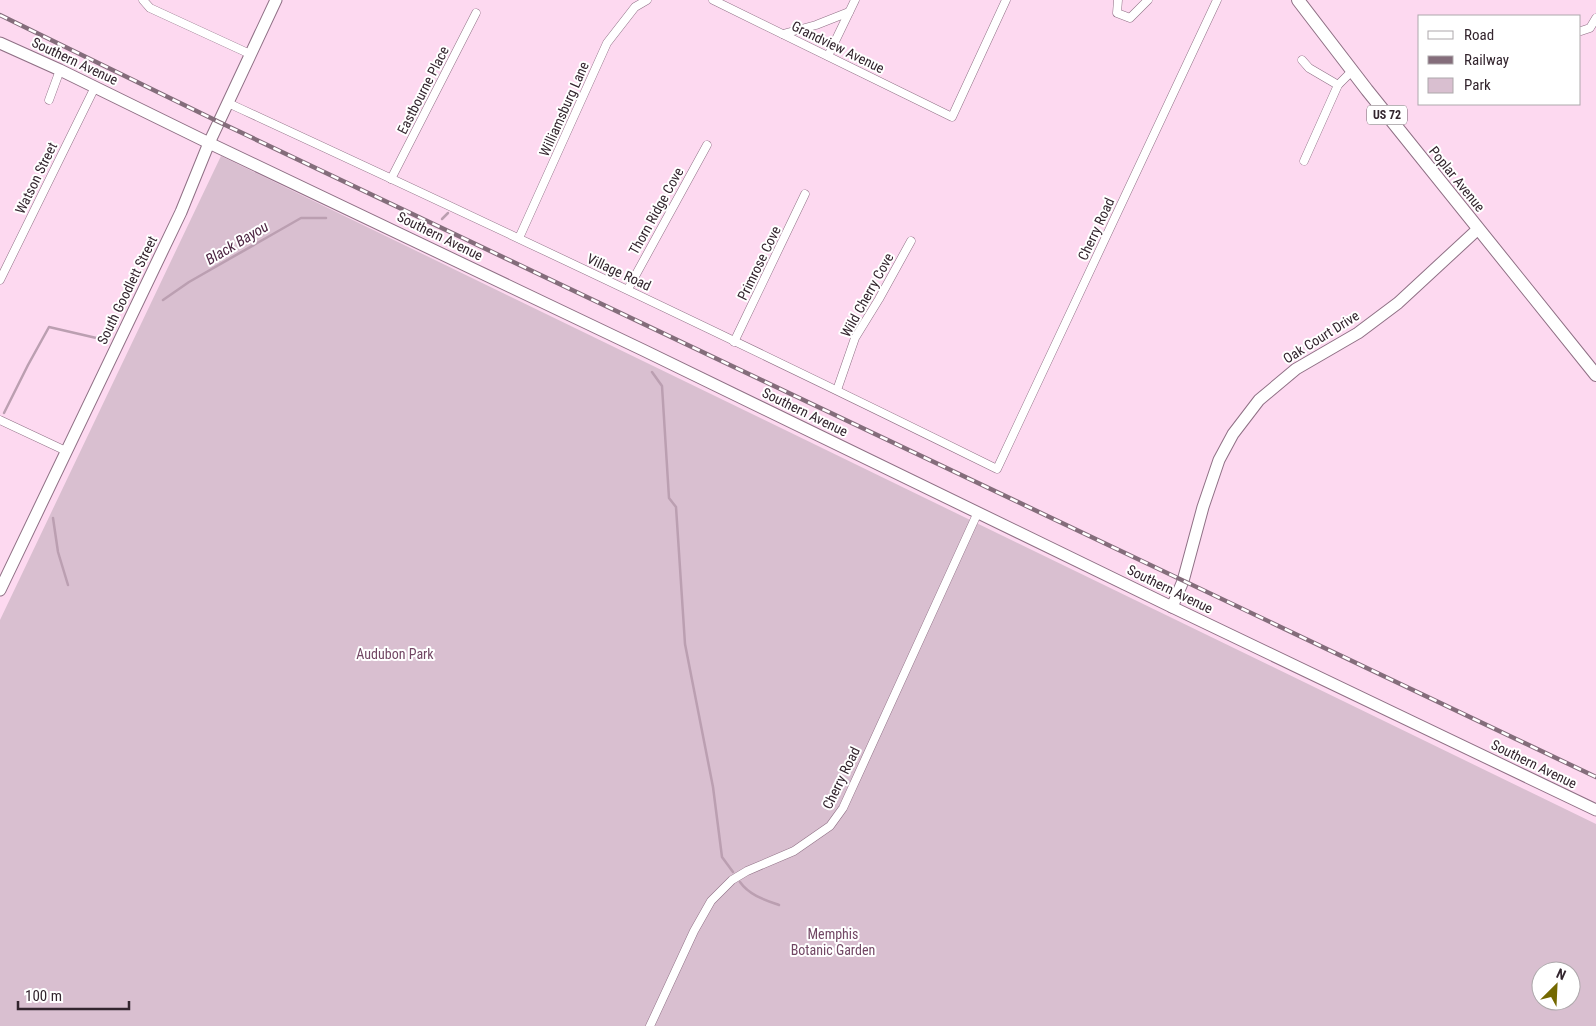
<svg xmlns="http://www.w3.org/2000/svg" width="1596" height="1026" viewBox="0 0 1596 1026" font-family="'Roboto Condensed',sans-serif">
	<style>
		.green { fill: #d9bfd0; fill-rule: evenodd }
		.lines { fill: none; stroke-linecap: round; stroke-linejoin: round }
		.stream { stroke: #bb9fb1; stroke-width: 2.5 }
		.street-casing { stroke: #8f7085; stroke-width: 9 }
		.secondary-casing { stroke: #8f7085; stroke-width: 13 }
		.primary-casing { stroke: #8f7085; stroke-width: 14 }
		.street { stroke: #fff; stroke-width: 8 }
		.secondary { stroke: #fff; stroke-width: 11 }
		.primary { stroke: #fff; stroke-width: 12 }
		.rail-casing { stroke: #846d7b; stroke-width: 4.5 }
		.rail { stroke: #fff; stroke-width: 2.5; stroke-dasharray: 8; stroke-linecap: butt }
		.labels { text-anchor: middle; stroke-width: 4; stroke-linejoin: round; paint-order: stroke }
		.shield { fill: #fff; stroke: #70666d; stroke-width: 1 }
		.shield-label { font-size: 12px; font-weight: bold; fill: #33252e }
		.street-label { font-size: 14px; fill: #33252e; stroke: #fff }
		.park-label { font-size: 14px; fill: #724764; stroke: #fff }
		.water-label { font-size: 15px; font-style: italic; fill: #4d2542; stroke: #fff }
	</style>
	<rect width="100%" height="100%" fill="#fdd9f0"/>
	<!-- green -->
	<path class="green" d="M 221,156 L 1596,824 L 1596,1026 L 0,1026 L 0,620 ZM 1541,971 L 1571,971 L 1571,1001 L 1541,1001 Z"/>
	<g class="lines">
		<!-- stream -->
		<g class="stream">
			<path d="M 442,219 L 448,213"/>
			<path d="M 427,236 L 433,231"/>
			<path d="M 163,300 L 189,282 L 301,218 L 326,218"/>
			<path d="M 652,372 L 662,386 L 669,498 L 676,507 L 685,644 L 713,787 L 722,857 L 733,872"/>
			<path d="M 4,413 L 28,365 L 49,327 L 105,340"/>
			<path d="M 53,518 L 58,552 L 68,585"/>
			<path d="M 740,882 C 749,895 765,900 779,905"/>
		</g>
		<!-- street casing -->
		<g class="street-casing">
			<g id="street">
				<path d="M 143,0 L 150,8 L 250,54"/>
				<path d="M 713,0 L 952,117 L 1006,0"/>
				<path d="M 1118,0 L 1117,13 L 1130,18 L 1148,0"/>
				<path d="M 1581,31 L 1590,28 L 1596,18"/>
				<path d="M 783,34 L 816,25 L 849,12"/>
				<path d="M 828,56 L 855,0"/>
				<path d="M 1302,60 L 1309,68 L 1338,85"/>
				<path d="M 49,100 L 60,70"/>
				<path d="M 228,103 C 486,222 742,343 997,469 L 1217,0"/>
				<path d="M 1304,161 L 1338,85 L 1352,71"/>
				<path d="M 391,179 L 476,13"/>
				<path d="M 519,238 L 607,43 L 635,7 L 647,0"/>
				<path d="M 0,280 L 95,87"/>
				<path d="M 628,289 L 707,145"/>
				<path d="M 734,342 L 805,194"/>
				<path d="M 837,390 L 855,338 L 879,299 L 911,241"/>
				<path d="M 0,420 L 66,451"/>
				<path d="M 650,1026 L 694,931 L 711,901 L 732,880 L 747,871 L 794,851 L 830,826 L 843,808 L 978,512"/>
			</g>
		</g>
		<!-- secondary casing -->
		<g class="secondary-casing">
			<g id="secondary">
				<path d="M 0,43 L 60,70 L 209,143 L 643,350 L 1172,607 L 1596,810"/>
				<path d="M 0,590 L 181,212 L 209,143 L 276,0"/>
				<path d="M 1172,607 L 1183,581 L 1203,507 L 1219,460 L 1233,434 L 1259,400 L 1296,369 L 1358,333 L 1398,303 L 1478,229"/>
			</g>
		</g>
		<!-- primary casing -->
		<g class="primary-casing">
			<path id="primary" d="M 1298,0 L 1367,90 L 1596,375"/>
		</g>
		<!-- street -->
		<use href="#street" class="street"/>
		<!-- secondary -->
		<use href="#secondary" class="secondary"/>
		<!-- primary -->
		<use href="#primary" class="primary"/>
		<!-- rail casing -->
		<g class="rail-casing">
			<path id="rail" d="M 0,15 L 219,122 L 1596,777"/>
		</g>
		<!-- rail -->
		<use href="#rail" class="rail"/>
	</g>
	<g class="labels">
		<!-- shield labels -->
		<rect class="shield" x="1367" y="105.5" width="40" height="19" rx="4"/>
		<g class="shield-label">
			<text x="1387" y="119">US 72</text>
		</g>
		<!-- street labels -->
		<g class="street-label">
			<text transform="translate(838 47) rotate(26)" y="5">Grandview Avenue</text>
			<text transform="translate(75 61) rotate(25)" y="5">Southern Avenue</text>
			<text transform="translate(423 90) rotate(-63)" y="5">Eastbourne Place</text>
			<text transform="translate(564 109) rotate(-66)" y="5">Williamsburg Lane</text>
			<text transform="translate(36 178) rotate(-64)" y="5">Watson Street</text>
			<text transform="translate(1457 179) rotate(51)" y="5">Poplar Avenue</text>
			<text transform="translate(656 211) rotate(-61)" y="5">Thorn Ridge Cove</text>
			<text transform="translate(1096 229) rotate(-65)" y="5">Cherry Road</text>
			<text transform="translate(440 236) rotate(26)" y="5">Southern Avenue</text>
			<text transform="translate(759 263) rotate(-64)" y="5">Primrose Cove</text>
			<text transform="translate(619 272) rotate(25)" y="5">Village Road</text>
			<text transform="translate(127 290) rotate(-64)" y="5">South Goodlett Street</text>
			<text transform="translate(867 295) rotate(-61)" y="5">Wild Cherry Cove</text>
			<text transform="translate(1321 337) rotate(-32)" y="5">Oak Court Drive</text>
			<text transform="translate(805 412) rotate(26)" y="5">Southern Avenue</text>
			<text transform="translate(1170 589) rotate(26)" y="5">Southern Avenue</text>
			<text transform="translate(1534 764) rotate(26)" y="5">Southern Avenue</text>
			<text transform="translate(841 778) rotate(-64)" y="5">Cherry Road</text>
		</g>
		<!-- park labels -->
		<g class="park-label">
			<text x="395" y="659">Audubon Park</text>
			<text x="833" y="939">Memphis<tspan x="833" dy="16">Botanic Garden</tspan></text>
		</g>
		<!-- water labels -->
		<g class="water-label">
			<text transform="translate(237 243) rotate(-31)" y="5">Black Bayou</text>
		</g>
	</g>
	<!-- legend -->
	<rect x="1418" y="15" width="162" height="90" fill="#ffffff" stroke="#ada8ab"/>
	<rect x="1428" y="31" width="25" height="8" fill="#ffffff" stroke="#ada8ab"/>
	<text x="1464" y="40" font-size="15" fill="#33252e">Road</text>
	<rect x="1428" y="56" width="25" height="8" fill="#846d7b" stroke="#ada8ab"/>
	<text x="1464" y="65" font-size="15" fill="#33252e">Railway</text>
	<rect x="1428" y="78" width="25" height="15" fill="#d9bfd0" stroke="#ada8ab"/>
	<text x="1464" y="90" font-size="15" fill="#33252e">Park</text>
	<!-- north arrow -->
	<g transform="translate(1556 986) rotate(24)"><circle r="24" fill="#ffffff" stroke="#ada8ab"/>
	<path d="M0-4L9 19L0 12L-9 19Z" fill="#746901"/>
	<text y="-8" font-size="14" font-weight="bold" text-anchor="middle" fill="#33252e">N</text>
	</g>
	<!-- scale -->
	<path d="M18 1001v8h111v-8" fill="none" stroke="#33252e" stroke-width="2.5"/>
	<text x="25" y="1001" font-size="15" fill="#33252e" stroke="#ffffff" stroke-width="4" paint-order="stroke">100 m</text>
</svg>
